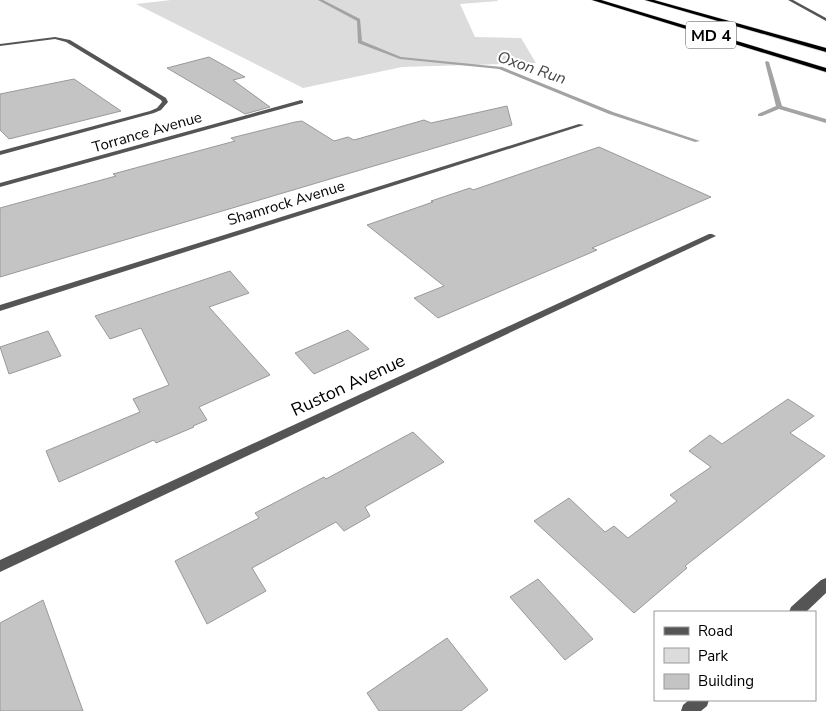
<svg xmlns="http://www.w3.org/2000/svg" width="826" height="711" viewBox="0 0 826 711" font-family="'Nunito Sans',sans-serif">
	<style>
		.green { fill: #dcdcdc }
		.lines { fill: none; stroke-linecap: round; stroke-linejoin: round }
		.stream { fill: #a3a3a3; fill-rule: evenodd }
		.building { fill: #c4c4c4; stroke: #999 }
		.trunk-casing { stroke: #dbdbdb; stroke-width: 1 }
		.minor { fill: #555; fill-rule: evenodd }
		.trunk { fill: #000; fill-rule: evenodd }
		.labels { text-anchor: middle; stroke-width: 4; stroke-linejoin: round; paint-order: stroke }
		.far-street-label { font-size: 15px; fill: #000; stroke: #fff }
		.shield { fill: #fff; stroke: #4c4c4c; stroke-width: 1 }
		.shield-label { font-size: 16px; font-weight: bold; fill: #000 }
		.far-water-label { font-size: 16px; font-style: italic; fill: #444; stroke: #fff }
		.street-label { font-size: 18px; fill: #000; stroke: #fff }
	</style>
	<rect width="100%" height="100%" fill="#fff"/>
	<!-- green -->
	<path class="green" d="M 171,0 L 497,0 L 498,1 L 460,4 L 475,37 L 521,38 L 536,63 L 402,67 L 303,88 L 136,4 Z"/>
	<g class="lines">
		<!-- stream -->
		<g class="stream">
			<path d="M 318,0 L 323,0 L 360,19 L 362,41 L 401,57 L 502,67 L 613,112 L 700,141 L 695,142 L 609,114 L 499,69 L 400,59 L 358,43 L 357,21 Z"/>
			<path d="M 767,61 L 769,62 L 782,106 L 826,119 L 826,123 L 779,109 L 762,116 L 758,116 L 758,114 L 776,106 L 765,62 Z"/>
		</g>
	</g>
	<!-- building -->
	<g class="building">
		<path d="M 209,57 L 245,77 L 233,80 L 270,107 L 245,114 L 167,68 Z"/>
		<path d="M 74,79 L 121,111 L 9,139 L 0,130 L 0,94 Z"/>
		<path d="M 507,106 L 512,125 L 0,277 L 0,208 L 116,176 L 113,174 L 235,141 L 231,138 L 295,122 L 302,121 L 334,141 L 348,137 L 354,140 L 424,120 L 431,123 Z"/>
		<path d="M 599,147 L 711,197 L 592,248 L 597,250 L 438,318 L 414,298 L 444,286 L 367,225 L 433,202 L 431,201 L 470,188 L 473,190 Z"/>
		<path d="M 230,271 L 249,293 L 209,307 L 270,375 L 199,407 L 207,420 L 193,426 L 194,427 L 156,443 L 154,440 L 59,482 L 46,451 L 140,412 L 133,399 L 169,385 L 141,328 L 110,339 L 95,316 Z"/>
		<path d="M 348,330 L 369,349 L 314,374 L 295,353 Z"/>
		<path d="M 48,331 L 61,356 L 9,374 L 0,347 Z"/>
		<path d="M 788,399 L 814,416 L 790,433 L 825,456 L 685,566 L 687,568 L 634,613 L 534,521 L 569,498 L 605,532 L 614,526 L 628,538 L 677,501 L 670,495 L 711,467 L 689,451 L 710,435 L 722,444 Z"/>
		<path d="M 413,432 L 444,462 L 365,507 L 370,516 L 344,531 L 336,522 L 252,568 L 266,591 L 207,624 L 175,561 L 259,518 L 255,513 L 324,477 L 326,479 Z"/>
		<path d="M 538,579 L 593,639 L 565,660 L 510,597 Z"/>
		<path d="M 43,600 L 83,711 L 0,711 L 0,623 Z"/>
		<path d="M 447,638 L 488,690 L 461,711 L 379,711 L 367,693 Z"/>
	</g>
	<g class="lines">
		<!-- trunk casing -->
		<g class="trunk-casing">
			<g id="trunk">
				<path d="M 592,0 L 601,0 L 826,68 L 826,72 Z"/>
				<path d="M 645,0 L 654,0 L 826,48 L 826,52 Z"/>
			</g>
		</g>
		<!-- minor -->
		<g class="minor">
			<path d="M 788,0 L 793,0 L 826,18 L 826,21 Z"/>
			<path d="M 55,37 L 70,40 L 166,98 L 168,102 L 161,110 L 154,113 L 0,155 L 0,151 L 150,111 L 157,108 L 162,102 L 161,100 L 66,42 L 55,39 L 0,46 L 0,44 Z"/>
			<path d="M 301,100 L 303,101 L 303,103 L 0,187 L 0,183 Z"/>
			<path d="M 579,124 L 584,125 L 0,311 L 0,305 Z"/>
			<path d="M 709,234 L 712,234 L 716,236 L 0,572 L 0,560 Z"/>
			<path d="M 826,578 L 826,593 L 806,612 L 789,612 L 791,607 L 821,580 Z"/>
			<path d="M 689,700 L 709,700 L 707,706 L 701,711 L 681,711 L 683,705 Z"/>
		</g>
		<!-- trunk -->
		<use href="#trunk" class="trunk"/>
	</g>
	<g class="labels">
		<!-- far-street labels -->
		<g class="far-street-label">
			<text transform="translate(147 132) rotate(-16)" y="5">Torrance Avenue</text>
			<text transform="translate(286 203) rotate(-17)" y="5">Shamrock Avenue</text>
		</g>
		<!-- shield labels -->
		<rect class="shield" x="686" y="21.5" width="50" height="27" rx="4"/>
		<g class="shield-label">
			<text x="711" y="41">MD 4</text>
		</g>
		<!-- far-water labels -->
		<g class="far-water-label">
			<text transform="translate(532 67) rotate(19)" y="6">Oxon Run</text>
		</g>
		<!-- street labels -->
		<g class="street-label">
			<text transform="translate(348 385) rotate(-25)" y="6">Ruston Avenue</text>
		</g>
	</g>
	<!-- legend -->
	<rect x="654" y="611" width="162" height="90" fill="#ffffff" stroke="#999999"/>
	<rect x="664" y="627" width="25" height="8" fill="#555555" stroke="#999999"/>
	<text x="698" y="636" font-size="15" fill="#000000">Road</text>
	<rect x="664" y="648" width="25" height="15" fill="#dcdcdc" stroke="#999999"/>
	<text x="698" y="661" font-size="15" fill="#000000">Park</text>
	<rect x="664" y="674" width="25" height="15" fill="#c4c4c4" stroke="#999999"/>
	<text x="698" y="686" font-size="15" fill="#000000">Building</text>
</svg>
